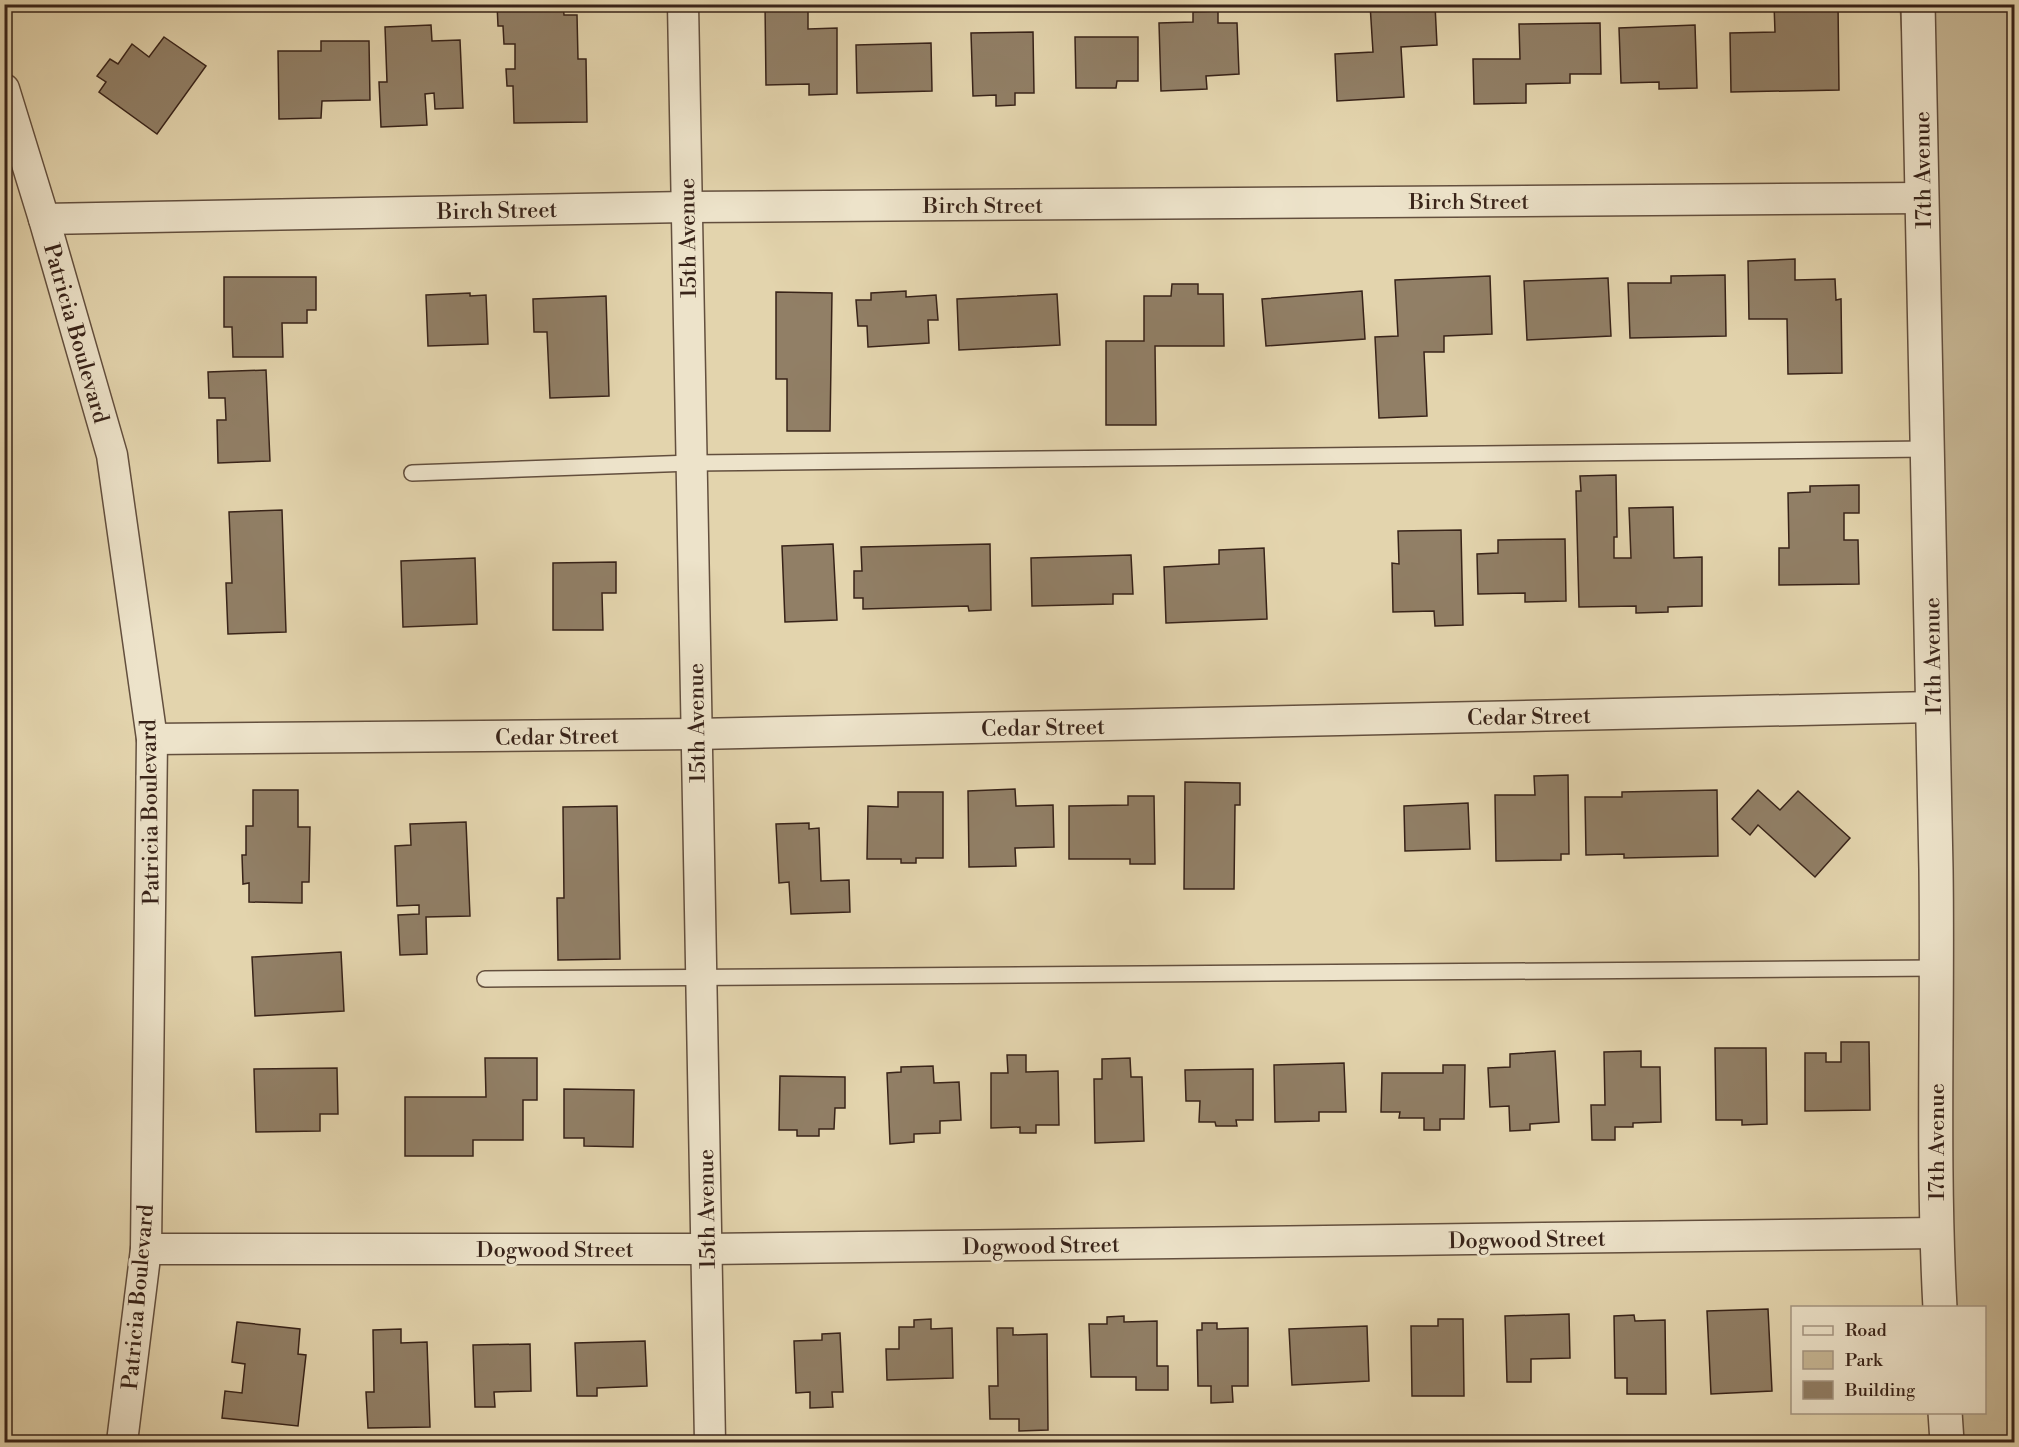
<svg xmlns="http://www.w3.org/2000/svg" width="2019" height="1447" viewBox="0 0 2019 1447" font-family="'Libre Bodoni',serif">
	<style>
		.green { fill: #c6b694; stroke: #7f6c56; stroke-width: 1.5 }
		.building { fill: #917f66; stroke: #382319; stroke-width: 1.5 }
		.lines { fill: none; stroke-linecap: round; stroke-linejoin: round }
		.service-casing { stroke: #634f3e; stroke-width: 18 }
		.minor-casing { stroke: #634f3e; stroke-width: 33 }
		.tertiary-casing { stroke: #634f3e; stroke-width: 36 }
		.service { stroke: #ede3ca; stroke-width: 15 }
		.minor { stroke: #ede3ca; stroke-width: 30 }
		.tertiary { stroke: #ede3ca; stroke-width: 33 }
		.labels { text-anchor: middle; stroke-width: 6; stroke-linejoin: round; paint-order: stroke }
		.street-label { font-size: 22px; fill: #382319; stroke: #ede3ca }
	</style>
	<rect width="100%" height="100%" fill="#e3d4ad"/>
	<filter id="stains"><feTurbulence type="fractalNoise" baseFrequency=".00333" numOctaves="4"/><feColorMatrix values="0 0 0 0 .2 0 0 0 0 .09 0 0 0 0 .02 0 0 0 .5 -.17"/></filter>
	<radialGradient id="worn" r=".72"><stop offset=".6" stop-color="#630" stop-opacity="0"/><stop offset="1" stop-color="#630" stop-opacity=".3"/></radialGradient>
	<!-- green -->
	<path class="green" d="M 1900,5 L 2014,5 L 2014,1442 L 1961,1442 L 1957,1413 L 1984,1412 L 1984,1308 L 1946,1307 L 1911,173 Z"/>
	<!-- building -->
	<g class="building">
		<path d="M 497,4 L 563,4 L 564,15 L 577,15 L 578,59 L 586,59 L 587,122 L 514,123 L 513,86 L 507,86 L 506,69 L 515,69 L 515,44 L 504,44 L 503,26 L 498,26 Z"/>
		<path d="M 765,4 L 808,4 L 808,29 L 837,28 L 837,94 L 809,95 L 809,84 L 766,85 Z"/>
		<path d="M 1370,4 L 1435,5 L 1437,45 L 1401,47 L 1404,97 L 1337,101 L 1335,54 L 1373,52 Z"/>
		<path d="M 1774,4 L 1838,4 L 1839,90 L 1731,92 L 1730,33 L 1775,32 Z"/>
		<path d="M 1218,11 L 1218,23 L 1237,23 L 1239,74 L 1206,76 L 1207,89 L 1161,91 L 1159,23 L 1193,22 L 1193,12 Z"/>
		<path d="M 1600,23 L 1601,74 L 1570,74 L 1570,83 L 1526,84 L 1526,103 L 1474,104 L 1473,59 L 1520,59 L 1519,24 Z"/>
		<path d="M 431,25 L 432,41 L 460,40 L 463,108 L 435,109 L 434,93 L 425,94 L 427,125 L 381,127 L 379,82 L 387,82 L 385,27 Z"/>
		<path d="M 1695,25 L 1697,88 L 1659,89 L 1659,82 L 1621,83 L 1619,28 Z"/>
		<path d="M 1033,32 L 1034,93 L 1015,93 L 1015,105 L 996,106 L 996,95 L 973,96 L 971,33 Z"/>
		<path d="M 164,37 L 206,66 L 157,134 L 99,92 L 106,82 L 97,76 L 110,59 L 118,64 L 132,44 L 149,57 Z"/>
		<path d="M 1075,37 L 1138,37 L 1138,81 L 1117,81 L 1116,88 L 1076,88 Z"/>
		<path d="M 321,41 L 369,41 L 370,100 L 322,101 L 321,118 L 279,119 L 278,51 L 321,51 Z"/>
		<path d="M 931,43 L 932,91 L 857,93 L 856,45 Z"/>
		<path d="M 1795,259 L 1795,280 L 1835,279 L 1836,300 L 1841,299 L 1842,373 L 1788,374 L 1787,319 L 1749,319 L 1748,261 Z"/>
		<path d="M 1725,275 L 1726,336 L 1630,338 L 1628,283 L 1671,283 L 1671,276 Z"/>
		<path d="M 1490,276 L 1492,334 L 1444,336 L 1444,352 L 1424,352 L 1427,416 L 1379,418 L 1375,337 L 1398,336 L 1395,280 Z"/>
		<path d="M 224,277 L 316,277 L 316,310 L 307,310 L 307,323 L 282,323 L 283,357 L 233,357 L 232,327 L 224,327 Z"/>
		<path d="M 1608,278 L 1611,336 L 1527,340 L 1524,281 Z"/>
		<path d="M 1172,284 L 1198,284 L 1198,294 L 1223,294 L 1224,346 L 1155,346 L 1156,425 L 1106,425 L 1106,341 L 1144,341 L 1144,296 L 1171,296 Z"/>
		<path d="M 906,291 L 906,297 L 936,295 L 938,320 L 928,320 L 929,343 L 868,347 L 867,326 L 858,326 L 856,300 L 871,300 L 871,293 Z"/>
		<path d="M 1362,291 L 1365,339 L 1266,346 L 1262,299 Z"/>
		<path d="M 776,292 L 832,293 L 830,431 L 787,431 L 787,379 L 776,379 Z"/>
		<path d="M 470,293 L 470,296 L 486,295 L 488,344 L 428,346 L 426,295 Z"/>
		<path d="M 1057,294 L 1060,345 L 959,350 L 957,299 Z"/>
		<path d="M 606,296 L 609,396 L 550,398 L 547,332 L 534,332 L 533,299 Z"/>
		<path d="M 266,370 L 270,461 L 218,463 L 217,420 L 226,420 L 225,398 L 209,398 L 208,372 Z"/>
		<path d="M 1616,475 L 1617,537 L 1614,537 L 1614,558 L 1631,558 L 1629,508 L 1673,507 L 1674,558 L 1702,557 L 1702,606 L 1668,607 L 1668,612 L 1636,613 L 1636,606 L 1579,607 L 1576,491 L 1581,491 L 1580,476 Z"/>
		<path d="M 1859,485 L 1859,513 L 1844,513 L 1844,540 L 1858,540 L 1859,584 L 1779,585 L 1779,548 L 1789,548 L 1788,493 L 1810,492 L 1810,486 Z"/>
		<path d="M 282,510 L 286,632 L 228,634 L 226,583 L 232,583 L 229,512 Z"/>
		<path d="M 1461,530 L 1463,625 L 1435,626 L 1434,611 L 1393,612 L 1392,563 L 1399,564 L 1398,531 Z"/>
		<path d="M 1565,539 L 1566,601 L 1525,602 L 1525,593 L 1478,594 L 1477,554 L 1498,553 L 1498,540 Z"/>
		<path d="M 833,544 L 837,620 L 785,622 L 782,546 Z"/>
		<path d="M 990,544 L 991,610 L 969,611 L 968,606 L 863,609 L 863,598 L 854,598 L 854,571 L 862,571 L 861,547 Z"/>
		<path d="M 1264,548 L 1267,619 L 1166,623 L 1164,567 L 1219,564 L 1219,550 Z"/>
		<path d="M 1131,555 L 1133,594 L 1113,594 L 1113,604 L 1032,606 L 1031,558 Z"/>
		<path d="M 475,558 L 477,624 L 403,627 L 401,561 Z"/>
		<path d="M 616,562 L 616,593 L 602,593 L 603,630 L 553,630 L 553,563 Z"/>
		<path d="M 1568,775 L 1569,854 L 1561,854 L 1561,860 L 1496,861 L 1495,795 L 1535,795 L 1534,776 Z"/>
		<path d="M 1185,782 L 1240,783 L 1240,805 L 1235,805 L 1234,889 L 1184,889 Z"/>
		<path d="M 1015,789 L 1016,806 L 1053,805 L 1054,847 L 1015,848 L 1016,866 L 969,867 L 968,791 Z"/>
		<path d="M 253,790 L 298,790 L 298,827 L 310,827 L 309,882 L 302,882 L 302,903 L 249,902 L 249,883 L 243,884 L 242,855 L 246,855 L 246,826 L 253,826 Z"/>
		<path d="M 1717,790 L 1718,856 L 1624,858 L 1624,854 L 1586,855 L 1585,797 L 1622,797 L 1622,792 Z"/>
		<path d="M 1758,790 L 1780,810 L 1798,791 L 1850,838 L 1815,877 L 1758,825 L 1750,835 L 1732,819 Z"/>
		<path d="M 898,792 L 943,792 L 943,858 L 916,858 L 916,863 L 901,863 L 901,859 L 867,859 L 868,806 L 898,807 Z"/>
		<path d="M 1128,796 L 1154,796 L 1155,864 L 1130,864 L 1130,859 L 1069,859 L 1069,806 L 1128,805 Z"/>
		<path d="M 1468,803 L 1470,849 L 1405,851 L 1404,806 Z"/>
		<path d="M 617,806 L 620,959 L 558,960 L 557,898 L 564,898 L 563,807 Z"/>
		<path d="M 466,822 L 470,916 L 426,917 L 427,954 L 400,955 L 398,915 L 419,914 L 419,905 L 397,906 L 395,846 L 411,845 L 410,824 Z"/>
		<path d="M 809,823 L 809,829 L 819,828 L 821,881 L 849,880 L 850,912 L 791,914 L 789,882 L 779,883 L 776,824 Z"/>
		<path d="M 341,952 L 344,1011 L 255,1016 L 252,957 Z"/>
		<path d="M 1841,1042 L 1869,1042 L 1870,1110 L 1805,1111 L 1805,1053 L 1826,1053 L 1826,1062 L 1841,1062 Z"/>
		<path d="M 1715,1048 L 1766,1048 L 1767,1124 L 1742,1125 L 1742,1120 L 1716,1120 Z"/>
		<path d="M 1555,1051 L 1559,1122 L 1530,1124 L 1530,1130 L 1510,1131 L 1509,1106 L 1490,1107 L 1488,1068 L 1510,1067 L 1510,1054 Z"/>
		<path d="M 1641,1051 L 1641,1067 L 1660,1067 L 1661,1122 L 1633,1123 L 1633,1127 L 1615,1127 L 1615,1140 L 1592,1140 L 1591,1105 L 1605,1105 L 1604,1052 Z"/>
		<path d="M 1007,1055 L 1026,1055 L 1026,1072 L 1058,1071 L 1059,1125 L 1036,1125 L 1036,1133 L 1020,1133 L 1020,1127 L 991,1128 L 991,1073 L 1008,1073 Z"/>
		<path d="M 485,1058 L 537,1058 L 537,1100 L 523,1100 L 523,1140 L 473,1140 L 473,1156 L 405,1156 L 405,1097 L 486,1097 Z"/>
		<path d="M 1130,1058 L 1131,1077 L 1142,1077 L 1144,1141 L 1095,1143 L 1094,1079 L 1102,1079 L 1102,1059 Z"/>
		<path d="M 1344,1063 L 1346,1112 L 1319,1112 L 1319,1121 L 1275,1122 L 1274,1065 Z"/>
		<path d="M 1443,1065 L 1465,1065 L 1464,1119 L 1440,1119 L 1440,1130 L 1424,1130 L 1424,1118 L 1399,1118 L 1400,1112 L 1381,1112 L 1382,1073 L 1443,1073 Z"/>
		<path d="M 933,1066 L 934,1083 L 959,1082 L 961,1120 L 940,1121 L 940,1133 L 914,1134 L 914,1142 L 890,1144 L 887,1073 L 901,1072 L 901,1067 Z"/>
		<path d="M 337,1068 L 338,1114 L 320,1114 L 320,1131 L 256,1132 L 254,1069 Z"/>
		<path d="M 1253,1069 L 1253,1120 L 1236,1120 L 1237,1126 L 1216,1126 L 1215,1122 L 1199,1122 L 1200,1101 L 1186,1101 L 1185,1070 Z"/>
		<path d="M 780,1076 L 845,1077 L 845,1108 L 835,1108 L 834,1129 L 819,1129 L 819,1136 L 797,1136 L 797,1130 L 779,1130 Z"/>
		<path d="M 564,1089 L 634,1090 L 633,1147 L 584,1146 L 584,1138 L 564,1138 Z"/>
		<path d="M 1768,1309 L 1772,1391 L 1711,1394 L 1707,1311 Z"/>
		<path d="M 1569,1314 L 1570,1358 L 1531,1359 L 1531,1382 L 1507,1382 L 1505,1316 Z"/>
		<path d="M 1634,1315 L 1635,1321 L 1665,1320 L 1666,1394 L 1627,1394 L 1627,1378 L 1615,1378 L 1614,1316 Z"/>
		<path d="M 1124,1316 L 1124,1322 L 1157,1321 L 1157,1366 L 1168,1366 L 1168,1390 L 1136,1390 L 1136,1377 L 1091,1377 L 1089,1324 L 1107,1324 L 1107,1317 Z"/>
		<path d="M 931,1319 L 931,1329 L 952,1328 L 953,1378 L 887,1380 L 886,1349 L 899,1349 L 899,1327 L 914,1327 L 914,1320 Z"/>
		<path d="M 1438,1319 L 1463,1319 L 1464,1396 L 1412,1396 L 1411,1326 L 1438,1326 Z"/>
		<path d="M 237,1322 L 300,1329 L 298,1354 L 306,1355 L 298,1426 L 222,1418 L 225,1391 L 242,1393 L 245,1364 L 232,1362 Z"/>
		<path d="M 1202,1323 L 1217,1323 L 1217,1329 L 1248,1328 L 1248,1386 L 1232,1386 L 1233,1402 L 1211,1403 L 1211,1386 L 1198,1386 L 1197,1330 L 1202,1330 Z"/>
		<path d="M 1367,1326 L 1369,1381 L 1292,1385 L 1289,1329 Z"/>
		<path d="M 997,1328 L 1013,1328 L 1013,1335 L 1047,1334 L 1048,1430 L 1019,1431 L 1019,1419 L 990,1419 L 989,1386 L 998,1386 Z"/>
		<path d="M 401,1329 L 401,1343 L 427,1342 L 430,1427 L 368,1428 L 366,1392 L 374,1392 L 373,1330 Z"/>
		<path d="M 840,1333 L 843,1392 L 832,1392 L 833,1407 L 810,1408 L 810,1392 L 796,1393 L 794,1341 L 822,1340 L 822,1334 Z"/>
		<path d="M 645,1341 L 647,1386 L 597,1388 L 597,1396 L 577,1396 L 575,1343 Z"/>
		<path d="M 530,1344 L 531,1391 L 494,1392 L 495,1407 L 475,1407 L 473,1345 Z"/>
	</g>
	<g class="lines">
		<!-- service casing -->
		<g class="service-casing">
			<g id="service">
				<path d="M 412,473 L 692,463 L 1927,449"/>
				<path d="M 485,979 L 1937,968"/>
			</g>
		</g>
		<!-- minor casing -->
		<g class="minor-casing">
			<g id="minor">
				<path d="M 683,4 L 710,1442"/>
				<path d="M 4,89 L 44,219 L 112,455 L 152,739 L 146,1249 L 122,1442"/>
				<path d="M 44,219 L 686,207 L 1922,198"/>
				<path d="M 152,739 L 696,734 L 1933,707"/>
				<path d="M 146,1249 L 707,1249 L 1936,1233"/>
			</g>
		</g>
		<!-- tertiary casing -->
		<g class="tertiary-casing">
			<g id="tertiary">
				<path d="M 1918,4 C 1924,293 1932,581 1936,869 C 1938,1015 1932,1161 1940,1308"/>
				<path d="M 1945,1412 L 1947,1442"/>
			</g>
		</g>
		<!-- service -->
		<use href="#service" class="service"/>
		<!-- minor -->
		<use href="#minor" class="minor"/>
		<!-- tertiary -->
		<use href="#tertiary" class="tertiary"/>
	</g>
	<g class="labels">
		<!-- street labels -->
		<g class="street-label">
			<text transform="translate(1922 170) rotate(-91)" y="8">17th Avenue</text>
			<text x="1469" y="209">Birch Street</text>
			<text x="983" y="213">Birch Street</text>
			<text transform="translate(497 210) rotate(-1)" y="8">Birch Street</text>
			<text transform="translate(687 238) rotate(-91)" y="8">15th Avenue</text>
			<text transform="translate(77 333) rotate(74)" y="8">Patricia Boulevard</text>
			<text transform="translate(1932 656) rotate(-91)" y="8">17th Avenue</text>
			<text transform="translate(1529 716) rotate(-1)" y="8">Cedar Street</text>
			<text transform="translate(696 723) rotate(-91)" y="8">15th Avenue</text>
			<text transform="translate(1043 727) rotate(-1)" y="8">Cedar Street</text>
			<text transform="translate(557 736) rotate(-1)" y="8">Cedar Street</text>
			<text transform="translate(149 812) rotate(-91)" y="8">Patricia Boulevard</text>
			<text transform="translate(1936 1142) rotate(-90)" y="8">17th Avenue</text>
			<text transform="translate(706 1209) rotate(-91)" y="8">15th Avenue</text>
			<text transform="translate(1527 1239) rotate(-1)" y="8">Dogwood Street</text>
			<text transform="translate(1041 1245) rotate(-1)" y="8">Dogwood Street</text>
			<text x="555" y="1257">Dogwood Street</text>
			<text transform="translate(137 1297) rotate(-85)" y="8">Patricia Boulevard</text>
		</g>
	</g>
	<!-- margin -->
	<rect width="2019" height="1447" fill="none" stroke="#e3d4ad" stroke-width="24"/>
	<rect x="6" y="6" width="2007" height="1435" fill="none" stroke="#382319" stroke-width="3"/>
	<rect x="12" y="12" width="1995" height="1423" fill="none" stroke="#382319" stroke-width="1.5"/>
	<!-- legend -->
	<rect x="1791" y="1306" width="195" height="108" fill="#ede3ca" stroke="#a59683" stroke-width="1.5"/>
	<rect x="1803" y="1326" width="30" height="9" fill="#ede3ca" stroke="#a59683" stroke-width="1.5"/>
	<text x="1845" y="1336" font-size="18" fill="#382319">Road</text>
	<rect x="1803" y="1351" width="30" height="18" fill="#c6b694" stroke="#a59683" stroke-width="1.5"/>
	<text x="1845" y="1366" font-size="18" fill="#382319">Park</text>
	<rect x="1803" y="1381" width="30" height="18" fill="#917f66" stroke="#a59683" stroke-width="1.5"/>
	<text x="1845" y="1396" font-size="18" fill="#382319">Building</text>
	<rect width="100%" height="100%" filter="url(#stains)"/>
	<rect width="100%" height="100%" fill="url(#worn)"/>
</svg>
